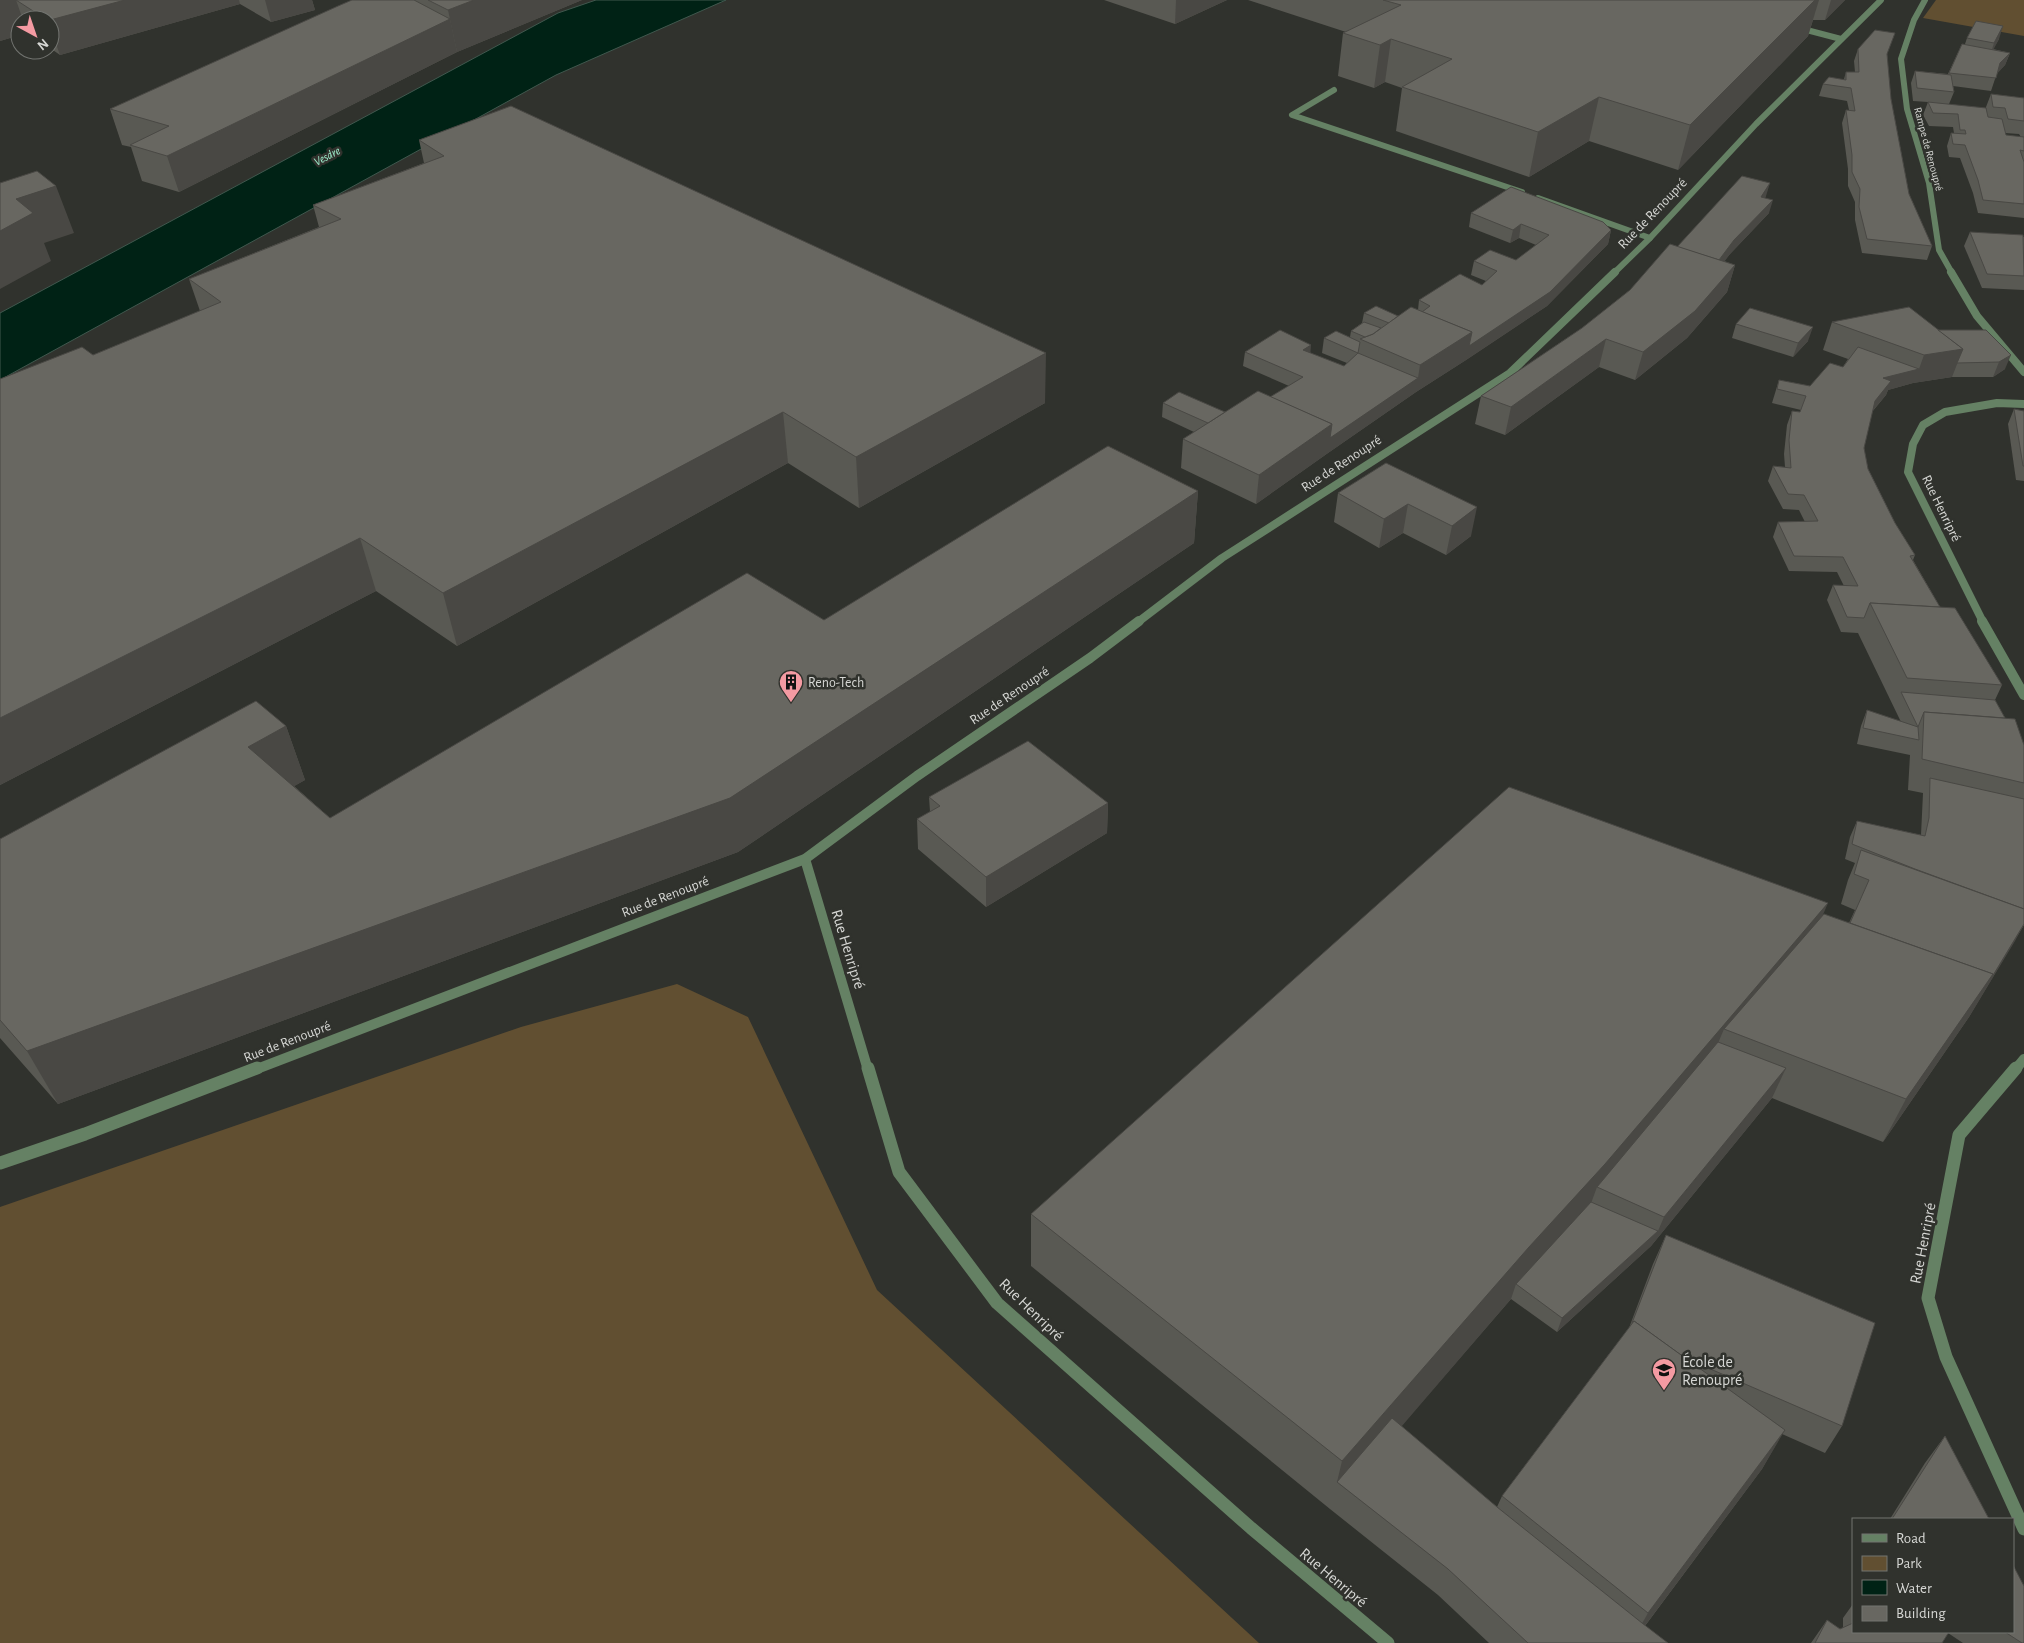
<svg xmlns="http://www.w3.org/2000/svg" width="2024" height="1643" viewBox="0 0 2024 1643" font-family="'Alegreya Sans',sans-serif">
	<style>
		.green { fill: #614f31 }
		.water { fill: #002215; stroke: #40584e }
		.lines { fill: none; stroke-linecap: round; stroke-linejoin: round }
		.service-far1 { stroke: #658164; stroke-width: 6 }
		.service { stroke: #658164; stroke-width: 8 }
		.minor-far3 { stroke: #658164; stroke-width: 6 }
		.minor-far2 { stroke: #658164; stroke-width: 8 }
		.minor-far1 { stroke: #658164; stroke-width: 10 }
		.minor { stroke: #658164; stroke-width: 13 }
		.wall { fill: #595953; fill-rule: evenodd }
		.shaded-wall { fill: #494844 }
		.building { fill: #686761; stroke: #494844 }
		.labels { text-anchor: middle; stroke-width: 5; stroke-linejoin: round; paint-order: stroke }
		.far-street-label { font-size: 11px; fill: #d6d7d4; stroke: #30322d }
		.far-water-label { font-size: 12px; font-style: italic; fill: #9fefcd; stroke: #30322d }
		.street-label { font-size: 14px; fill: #d6d7d4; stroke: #30322d }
		.poi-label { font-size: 14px; fill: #d6d7d4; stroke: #30322d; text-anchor: start }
		.near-street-label { font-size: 16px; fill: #d6d7d4; stroke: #30322d }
		.near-poi-label { font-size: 16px; fill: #d6d7d4; stroke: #30322d; text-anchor: start }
	</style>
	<rect width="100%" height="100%" fill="#30322d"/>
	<!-- green -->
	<g class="green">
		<path d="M 1936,0 L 2024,0 L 2024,36 L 1923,18 Z"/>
		<path d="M 677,984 L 748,1017 L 877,1290 L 1259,1643 L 0,1643 L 0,1207 L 521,1027 Z"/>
	</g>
	<!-- water -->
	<path class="water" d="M 596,0 L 726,0 L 556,75 L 0,380 L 0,313 L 558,13 Z"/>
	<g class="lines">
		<!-- service-far1 -->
		<g class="service-far1">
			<path d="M 1925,0 L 1914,20 L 1901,59 L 1907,109 L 1929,183 L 1939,250 L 1952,273"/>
			<path d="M 1799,28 L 1841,39"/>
			<path d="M 1334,90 L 1292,115 L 1522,192"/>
			<path d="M 1538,198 L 1650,238"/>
		</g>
		<!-- service -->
		<path class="service" d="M 1951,272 L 1977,316 L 2024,372"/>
		<!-- minor-far3 -->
		<path class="minor-far3" d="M 1614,273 L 1650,238 L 1756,124 L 1881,0"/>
		<!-- minor-far2 -->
		<g class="minor-far2">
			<path d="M 1138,622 L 1222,558 L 1510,373 L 1615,272"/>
			<path d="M 1983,622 L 1908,472 L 1913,444 L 1923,425 L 1945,412 L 1997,403 L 2024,404"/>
		</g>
		<!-- minor-far1 -->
		<g class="minor-far1">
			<path d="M 1982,621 L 2024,695"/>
			<path d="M 805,859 L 868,1070"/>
			<path d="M 254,1070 L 805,859 L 917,776 L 1090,658 L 1139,621"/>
			<path d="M 2015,1070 L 2024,1059"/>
		</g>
		<!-- minor -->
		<g class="minor">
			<path d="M 868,1068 L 899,1172 L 997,1303 L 1251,1528 L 1388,1643"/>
			<path d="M 2016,1068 L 1959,1135 L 1928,1298 L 1946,1357 L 2024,1529"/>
			<path d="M 0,1163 L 85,1134 L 257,1068"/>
		</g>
	</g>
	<!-- wall -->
	<g class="wall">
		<path d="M 0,0 L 312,0 L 315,10 L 271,22 L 240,4 L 60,55 L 50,48 L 50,20 L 20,20 L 20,35 L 0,41 Z"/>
		<path d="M 352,0 L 582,0 L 457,52 L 179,192 L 142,181 L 131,147 L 122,145 L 110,109 Z"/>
		<path d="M 1104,0 L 1227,0 L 1175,24 Z"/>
		<path d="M 1248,0 L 1845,0 L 1825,20 L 1813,20 L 1808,36 L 1678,170 L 1589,141 L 1529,177 L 1396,131 L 1402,88 L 1385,82 L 1374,88 L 1338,76 L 1343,33 L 1346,32 Z"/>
		<path d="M 1967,38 L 1999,39 L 1993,49 L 2010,53 L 2005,65 L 1997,73 L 1991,91 L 1953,86 L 1954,92 L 1949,104 L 1987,114 L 1986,107 L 1991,94 L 2024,98 L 2024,218 L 1978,213 L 1973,193 L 1960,158 L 1949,157 L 1947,146 L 1951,133 L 1954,133 L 1953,127 L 1929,126 L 1923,115 L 1928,102 L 1913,101 L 1911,83 L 1915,71 L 1948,74 L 1962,44 L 1965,44 ZM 2005,133 L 2019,134 L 2021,137 L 2006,135 Z"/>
		<path d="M 1858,49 L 1887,55 L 1891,99 L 1909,194 L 1932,246 L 1927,260 L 1862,253 L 1855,220 L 1855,202 L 1848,186 L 1848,169 L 1842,123 L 1846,110 L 1849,110 L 1847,101 L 1819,96 L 1823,84 L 1844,79 L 1846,72 L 1855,72 L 1854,61 Z"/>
		<path d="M 419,140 L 1045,403 L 859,508 L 788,463 L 457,646 L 376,591 L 0,785 L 0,379 L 93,355 L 200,311 L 189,279 L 319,227 L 313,205 L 424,163 Z"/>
		<path d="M 1766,196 L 1765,198 L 1769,213 L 1730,254 L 1724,261 L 1735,265 L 1727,292 L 1687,338 L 1635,380 L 1599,367 L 1505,435 L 1475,424 L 1481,396 L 1582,328 L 1630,290 L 1677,247 Z"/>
		<path d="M 1471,213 L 1611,230 L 1608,244 L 1547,306 L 1466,360 L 1416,392 L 1328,453 L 1256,504 L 1181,468 L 1183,439 L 1194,432 L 1162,417 L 1163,403 L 1225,412 L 1270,397 L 1289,386 L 1243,366 L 1245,352 L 1310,353 L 1344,366 L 1347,363 L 1322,353 L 1324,338 L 1350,337 L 1351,331 L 1362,323 L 1364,313 L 1398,316 L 1418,310 L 1419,300 L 1482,285 L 1486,281 L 1471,275 L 1474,261 L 1516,260 L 1536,245 L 1519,238 L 1510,243 L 1469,227 Z"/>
		<path d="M 1970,232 L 2024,237 L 2024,290 L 1982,288 L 1964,246 Z"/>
		<path d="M 1832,322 L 1938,330 L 1986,330 L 2005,369 L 1993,377 L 1952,377 L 1913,383 L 1888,390 L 1886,395 L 1872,412 L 1864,448 L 1868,469 L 1895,523 L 1915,555 L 1913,560 L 1940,607 L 2002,685 L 1995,700 L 2005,718 L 2024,745 L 2024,925 L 1969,1017 L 1883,1142 L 1772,1098 L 1651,1246 L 1557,1332 L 1511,1299 L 1401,1426 L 1497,1507 L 1502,1496 L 1629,1328 L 1653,1264 L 1666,1235 L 1842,1426 L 1825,1453 L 1782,1434 L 1762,1469 L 1645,1626 L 1668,1643 L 1489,1643 L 1438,1595 L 1330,1509 L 1031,1266 L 1031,1214 L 1824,914 L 1849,923 L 1855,910 L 1841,904 L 1848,880 L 1855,863 L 1845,859 L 1850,837 L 1857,821 L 1921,835 L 1923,793 L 1908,790 L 1910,755 L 1857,744 L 1861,726 L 1867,710 L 1901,722 L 1858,633 L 1841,632 L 1827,600 L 1833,585 L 1844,586 L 1837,572 L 1789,571 L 1773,537 L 1778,522 L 1805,522 L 1799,510 L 1783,509 L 1768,481 L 1773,466 L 1785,467 L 1784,454 L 1787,425 L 1792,411 L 1800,412 L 1801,410 L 1772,403 L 1779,380 L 1810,386 L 1843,367 L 1848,359 L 1823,350 Z"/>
		<path d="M 1736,324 L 1808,341 L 1793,357 L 1732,338 Z"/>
		<path d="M 2014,409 L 2024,411 L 2024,481 L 2016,480 L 2008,424 Z"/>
		<path d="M 1386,463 L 1471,536 L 1446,555 L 1403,533 L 1379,548 L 1334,522 L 1338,493 Z"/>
		<path d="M 1198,491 L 1194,543 L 738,852 L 58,1104 L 0,1038 L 0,839 L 286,726 L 305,780 L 294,786 L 330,818 L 824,620 Z"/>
		<path d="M 929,797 L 1108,803 L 1107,833 L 986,907 L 918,849 L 917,819 L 930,812 Z"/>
		<path d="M 1945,1436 L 1989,1519 L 1890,1519 L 1925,1463 Z"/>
		<path d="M 1853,1604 L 1853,1632 L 2013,1632 L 2024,1643 L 1963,1643 L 1948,1633 L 1942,1643 L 1811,1643 L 1827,1620 L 1840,1629 L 1843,1628 L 1843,1618 Z"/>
	</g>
	<!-- shaded-wall -->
	<g class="shaded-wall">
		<path d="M 0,0 L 16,0 L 23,20 L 20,20 L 20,35 L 0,41 Z"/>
		<path d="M 16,0 L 239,0 L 240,4 L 60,55 L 50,27 L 50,20 Z"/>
		<path d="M 265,0 L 312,0 L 315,10 L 271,22 Z"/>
		<path d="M 474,0 L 582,0 L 457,52 L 448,10 Z"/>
		<path d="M 1176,0 L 1227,0 L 1175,24 Z"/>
		<path d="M 1815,0 L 1819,0 L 1808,36 L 1678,170 L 1690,125 Z"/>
		<path d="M 1831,0 L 1845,0 L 1825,20 Z"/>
		<path d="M 450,19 L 457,52 L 179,192 L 167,156 Z"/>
		<path d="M 2003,26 L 1999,39 L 1990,56 L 1994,43 Z"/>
		<path d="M 1391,39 L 1385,82 L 1374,88 L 1380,45 Z"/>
		<path d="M 2010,53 L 2005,65 L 1996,75 L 2000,63 Z"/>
		<path d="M 1599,97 L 1589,141 L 1529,177 L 1538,132 Z"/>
		<path d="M 1770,183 L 1766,196 L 1757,211 L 1761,197 Z"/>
		<path d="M 56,186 L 74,233 L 44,243 L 51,261 L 0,289 L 0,231 L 16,199 Z"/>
		<path d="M 1773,200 L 1769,213 L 1730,254 L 1707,285 L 1711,271 L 1734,240 Z"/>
		<path d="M 1521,224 L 1519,238 L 1510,243 L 1513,230 Z"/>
		<path d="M 1611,230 L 1608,244 L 1547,306 L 1466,360 L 1416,392 L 1328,453 L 1256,504 L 1259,475 L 1332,424 L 1418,378 L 1420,365 L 1472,332 Z"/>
		<path d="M 1735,265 L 1727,292 L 1687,338 L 1635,380 L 1643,352 Z"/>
		<path d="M 1813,327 L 1808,341 L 1793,357 L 1798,343 Z"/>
		<path d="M 1606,339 L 1599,367 L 1505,435 L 1511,407 Z"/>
		<path d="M 1311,345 L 1310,359 L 1303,350 Z"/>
		<path d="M 1963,349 L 1952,377 L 1913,383 L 1888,390 L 1886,395 L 1869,415 L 1883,378 L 1919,369 L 1924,355 Z"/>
		<path d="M 1046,353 L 1045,403 L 859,508 L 856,457 Z"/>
		<path d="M 2011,355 L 2005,369 L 1993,377 L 1999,362 Z"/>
		<path d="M 783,412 L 788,463 L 457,646 L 443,593 Z"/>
		<path d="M 1198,491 L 1194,543 L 738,852 L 58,1104 L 27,1051 Z"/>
		<path d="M 1408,504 L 1403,533 L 1379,548 L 1384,519 Z"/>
		<path d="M 1477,507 L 1471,536 L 1446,555 L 1452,526 Z"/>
		<path d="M 360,538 L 376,591 L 0,785 L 0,718 Z"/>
		<path d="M 286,726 L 305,780 L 269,801 L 248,747 Z"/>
		<path d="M 1108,803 L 1107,833 L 986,907 L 986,877 Z"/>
		<path d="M 1828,903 L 1805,957 L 1724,1029 L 1706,1072 L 1597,1187 L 1586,1217 L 1516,1284 L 1511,1299 L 1347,1490 L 1337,1482 L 1342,1461 Z"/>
		<path d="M 2024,924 L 2015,941 L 1969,1017 L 1883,1142 L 1906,1099 Z"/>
		<path d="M 1786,1068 L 1772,1098 L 1651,1246 L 1557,1332 L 1562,1318 L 1658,1231 L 1664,1217 Z"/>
		<path d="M 1785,1430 L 1762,1469 L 1632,1643 L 1631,1643 L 1648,1613 Z"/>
	</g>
	<!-- building -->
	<g class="building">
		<path d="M 16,0 L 125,0 L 50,20 L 47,20 Z"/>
		<path d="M 352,0 L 414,0 L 450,19 L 167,156 L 130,145 L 169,126 L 110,109 L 338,6 Z"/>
		<path d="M 428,0 L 474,0 L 448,10 Z"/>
		<path d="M 1383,0 L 1815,0 L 1690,125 L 1599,97 L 1538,132 L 1402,87 L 1452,59 L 1391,39 L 1380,45 L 1343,33 L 1401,5 Z"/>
		<path d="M 1976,21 L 2003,26 L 1994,43 L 1967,38 Z"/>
		<path d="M 1875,30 L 1895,33 L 1887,54 L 1891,99 L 1909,194 L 1932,246 L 1867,239 L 1859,207 L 1860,189 L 1852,172 L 1852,155 L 1846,110 L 1855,111 L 1851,88 L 1823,84 L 1829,77 L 1846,80 L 1846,72 L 1859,72 L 1858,49 Z"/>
		<path d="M 1962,44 L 2010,53 L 2000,63 L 1996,78 L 1949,73 Z"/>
		<path d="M 1915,71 L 1951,75 L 1954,92 L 1917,88 Z"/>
		<path d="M 1991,94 L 2024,98 L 2024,121 L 2008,119 L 2005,108 L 1993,107 Z"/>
		<path d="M 1928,102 L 1986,108 L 1988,117 L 2002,119 L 2006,135 L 2024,137 L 2024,151 L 2020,150 L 2024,162 L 2024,204 L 1983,200 L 1978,180 L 1965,145 L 1953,144 L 1951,133 L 1966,134 L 1965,130 L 1960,130 L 1958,114 L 1933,113 Z"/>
		<path d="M 511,106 L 1046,353 L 856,457 L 783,412 L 443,593 L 360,538 L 0,718 L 0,379 L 82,347 L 93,355 L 221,302 L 189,279 L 341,219 L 313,205 L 444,156 L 419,140 Z"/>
		<path d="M 37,171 L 56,186 L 16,199 L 33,213 L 0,231 L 0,183 Z"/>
		<path d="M 1742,176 L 1770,183 L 1761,197 L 1773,200 L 1734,240 L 1719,260 L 1677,247 Z"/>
		<path d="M 1511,187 L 1603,222 L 1611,230 L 1550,292 L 1469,346 L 1472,332 L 1422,312 L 1430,306 L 1419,300 L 1460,274 L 1482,285 L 1497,271 L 1474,261 L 1490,250 L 1516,260 L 1549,235 L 1521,224 L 1513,230 L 1471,213 Z"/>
		<path d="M 1970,232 L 2023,235 L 2024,276 L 1987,274 Z"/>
		<path d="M 1670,244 L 1735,265 L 1695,311 L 1643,352 L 1606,339 L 1511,407 L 1481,396 L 1582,328 L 1630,290 Z"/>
		<path d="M 1376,306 L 1398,316 L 1389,323 L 1364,313 Z"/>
		<path d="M 1411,307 L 1472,332 L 1420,365 L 1360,339 L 1373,334 Z"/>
		<path d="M 1909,307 L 1963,349 L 1924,355 L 1832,322 Z"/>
		<path d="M 1750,308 L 1813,327 L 1798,343 L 1736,324 Z"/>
		<path d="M 1364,322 L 1381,328 L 1373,334 L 1365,337 L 1351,331 Z"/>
		<path d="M 1280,330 L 1311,345 L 1303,350 L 1344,366 L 1358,353 L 1418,378 L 1330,438 L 1332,424 L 1270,397 L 1303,377 L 1245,352 Z"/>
		<path d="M 1938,330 L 1986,330 L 2011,355 L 1999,362 L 1957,363 L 1963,349 Z"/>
		<path d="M 1336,331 L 1360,342 L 1358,353 L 1324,338 Z"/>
		<path d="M 1858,347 L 1919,369 L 1883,378 L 1891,381 L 1875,401 L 1864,448 L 1868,469 L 1895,523 L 1915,555 L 1910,556 L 1940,607 L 1870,603 L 1864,618 L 1847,617 L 1833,585 L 1858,586 L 1843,557 L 1794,556 L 1778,522 L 1818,521 L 1804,495 L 1788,494 L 1773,466 L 1791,468 L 1789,440 L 1792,411 L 1800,412 L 1806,396 L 1777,389 L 1779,380 L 1810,386 L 1830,363 L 1843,367 Z"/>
		<path d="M 1258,391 L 1332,424 L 1259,475 L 1183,439 Z"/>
		<path d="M 1179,392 L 1225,412 L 1208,423 L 1163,403 Z"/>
		<path d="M 2014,409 L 2024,411 L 2024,466 L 2023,466 Z"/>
		<path d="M 1108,446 L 1198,491 L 730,798 L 27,1051 L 0,1020 L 0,839 L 256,701 L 286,726 L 248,747 L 330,818 L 747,573 L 824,620 Z"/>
		<path d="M 1386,463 L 1477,507 L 1452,526 L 1408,504 L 1384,519 L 1338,493 Z"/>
		<path d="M 1870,603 L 1955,608 L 2002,685 L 1907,678 Z"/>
		<path d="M 1901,692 L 1995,700 L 2005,718 L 1924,712 L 1918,727 Z"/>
		<path d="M 1867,710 L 1918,727 L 1919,740 L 1863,728 Z"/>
		<path d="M 1924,712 L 2015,719 L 2024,745 L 2024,783 L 1922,759 Z"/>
		<path d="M 1028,741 L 1108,803 L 986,877 L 917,819 L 940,806 L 929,797 Z"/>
		<path d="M 1930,778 L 2024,799 L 2024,909 L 1915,869 L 1852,844 L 1857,821 L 1925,836 L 1929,818 Z"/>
		<path d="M 1509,787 L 1828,903 L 1605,1164 L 1529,1247 L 1342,1461 L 1031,1214 Z"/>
		<path d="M 1861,850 L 2024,909 L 2024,924 L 1986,987 L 1993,974 L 1850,923 L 1869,880 L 1854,874 Z"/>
		<path d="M 1824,914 L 1993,974 L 1906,1099 L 1724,1029 Z"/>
		<path d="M 1718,1042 L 1786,1068 L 1664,1217 L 1597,1187 Z"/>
		<path d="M 1591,1202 L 1658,1231 L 1562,1318 L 1516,1284 Z"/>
		<path d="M 1666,1235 L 1875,1323 L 1842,1426 L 1685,1358 L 1634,1321 L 1632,1323 Z"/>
		<path d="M 1634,1321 L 1785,1430 L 1648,1613 L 1502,1496 Z"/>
		<path d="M 1392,1418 L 1497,1507 L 1642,1623 L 1668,1643 L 1528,1643 L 1448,1569 L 1337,1482 Z"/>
		<path d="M 1945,1436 L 1989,1519 L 1892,1519 Z"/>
		<path d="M 2013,1565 L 2024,1586 L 2024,1643 L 2022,1643 L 2005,1632 L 2013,1632 Z"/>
		<path d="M 1827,1620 L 1840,1629 L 1853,1623 L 1853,1632 L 1949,1632 L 1942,1643 L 1815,1643 Z"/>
	</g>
	<!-- icons -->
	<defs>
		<g id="building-pin" transform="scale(1.25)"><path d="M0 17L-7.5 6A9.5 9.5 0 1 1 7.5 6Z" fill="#f49aa2" stroke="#30322d"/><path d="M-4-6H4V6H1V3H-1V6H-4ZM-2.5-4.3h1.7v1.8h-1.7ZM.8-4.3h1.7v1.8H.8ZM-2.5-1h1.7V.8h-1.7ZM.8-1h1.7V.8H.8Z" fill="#111"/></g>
		<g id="school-pin" transform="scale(1.25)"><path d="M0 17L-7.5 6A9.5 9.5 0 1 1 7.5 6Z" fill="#f49aa2" stroke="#30322d"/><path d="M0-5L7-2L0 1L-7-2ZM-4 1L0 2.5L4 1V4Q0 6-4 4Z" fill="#111"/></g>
	</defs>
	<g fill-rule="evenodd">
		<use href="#building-pin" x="791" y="682"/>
		<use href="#school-pin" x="1664" y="1370"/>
	</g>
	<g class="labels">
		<!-- far-street labels -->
		<g class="far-street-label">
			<text transform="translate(1929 149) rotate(75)" y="4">Rampe de Renoupré</text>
		</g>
		<!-- far-water labels -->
		<g class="far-water-label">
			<text transform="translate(327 156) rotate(-28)" y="4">Vesdre</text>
		</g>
		<!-- street labels -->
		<g class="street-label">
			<text transform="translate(1652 213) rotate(-46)" y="5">Rue de Renoupré</text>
			<text transform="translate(1341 463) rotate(-33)" y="5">Rue de Renoupré</text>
			<text transform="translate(1942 508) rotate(64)" y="5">Rue Henripré</text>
			<text transform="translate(1009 695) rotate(-34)" y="5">Rue de Renoupré</text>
			<text transform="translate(665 896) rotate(-21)" y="5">Rue de Renoupré</text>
			<text transform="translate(287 1041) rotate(-21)" y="5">Rue de Renoupré</text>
		</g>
		<!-- poi labels -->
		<g class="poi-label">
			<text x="808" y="687">Reno-Tech</text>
		</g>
		<!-- near-street labels -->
		<g class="near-street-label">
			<text transform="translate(849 949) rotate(73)" y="6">Rue Henripré</text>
			<text transform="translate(1922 1243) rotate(-79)" y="6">Rue Henripré</text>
			<text transform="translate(1032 1309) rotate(44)" y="6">Rue Henripré</text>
			<text transform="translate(1334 1577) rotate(40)" y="6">Rue Henripré</text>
		</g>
		<!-- near-poi labels -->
		<g class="near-poi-label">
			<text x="1682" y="1367">École de<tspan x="1682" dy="18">Renoupré</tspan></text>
		</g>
	</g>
	<!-- legend -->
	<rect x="1852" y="1518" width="162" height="115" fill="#30322d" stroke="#727470"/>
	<rect x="1862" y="1534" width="25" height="8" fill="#658164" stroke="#727470"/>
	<text x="1896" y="1543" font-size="15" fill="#d6d7d4">Road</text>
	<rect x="1862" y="1556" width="25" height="15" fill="#614f31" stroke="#727470"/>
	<text x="1896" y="1568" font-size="15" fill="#d6d7d4">Park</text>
	<rect x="1862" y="1580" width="25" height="15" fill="#002215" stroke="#727470"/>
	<text x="1896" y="1593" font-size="15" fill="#d6d7d4">Water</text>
	<rect x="1862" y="1606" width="25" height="15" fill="#686761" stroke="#727470"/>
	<text x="1896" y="1618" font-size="15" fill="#d6d7d4">Building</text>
	<!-- north arrow -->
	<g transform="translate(35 35) rotate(140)"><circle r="24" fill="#30322d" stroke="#727470"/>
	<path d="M0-4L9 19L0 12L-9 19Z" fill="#f49aa2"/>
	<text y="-8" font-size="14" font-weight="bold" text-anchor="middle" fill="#d6d7d4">N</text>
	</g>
</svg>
